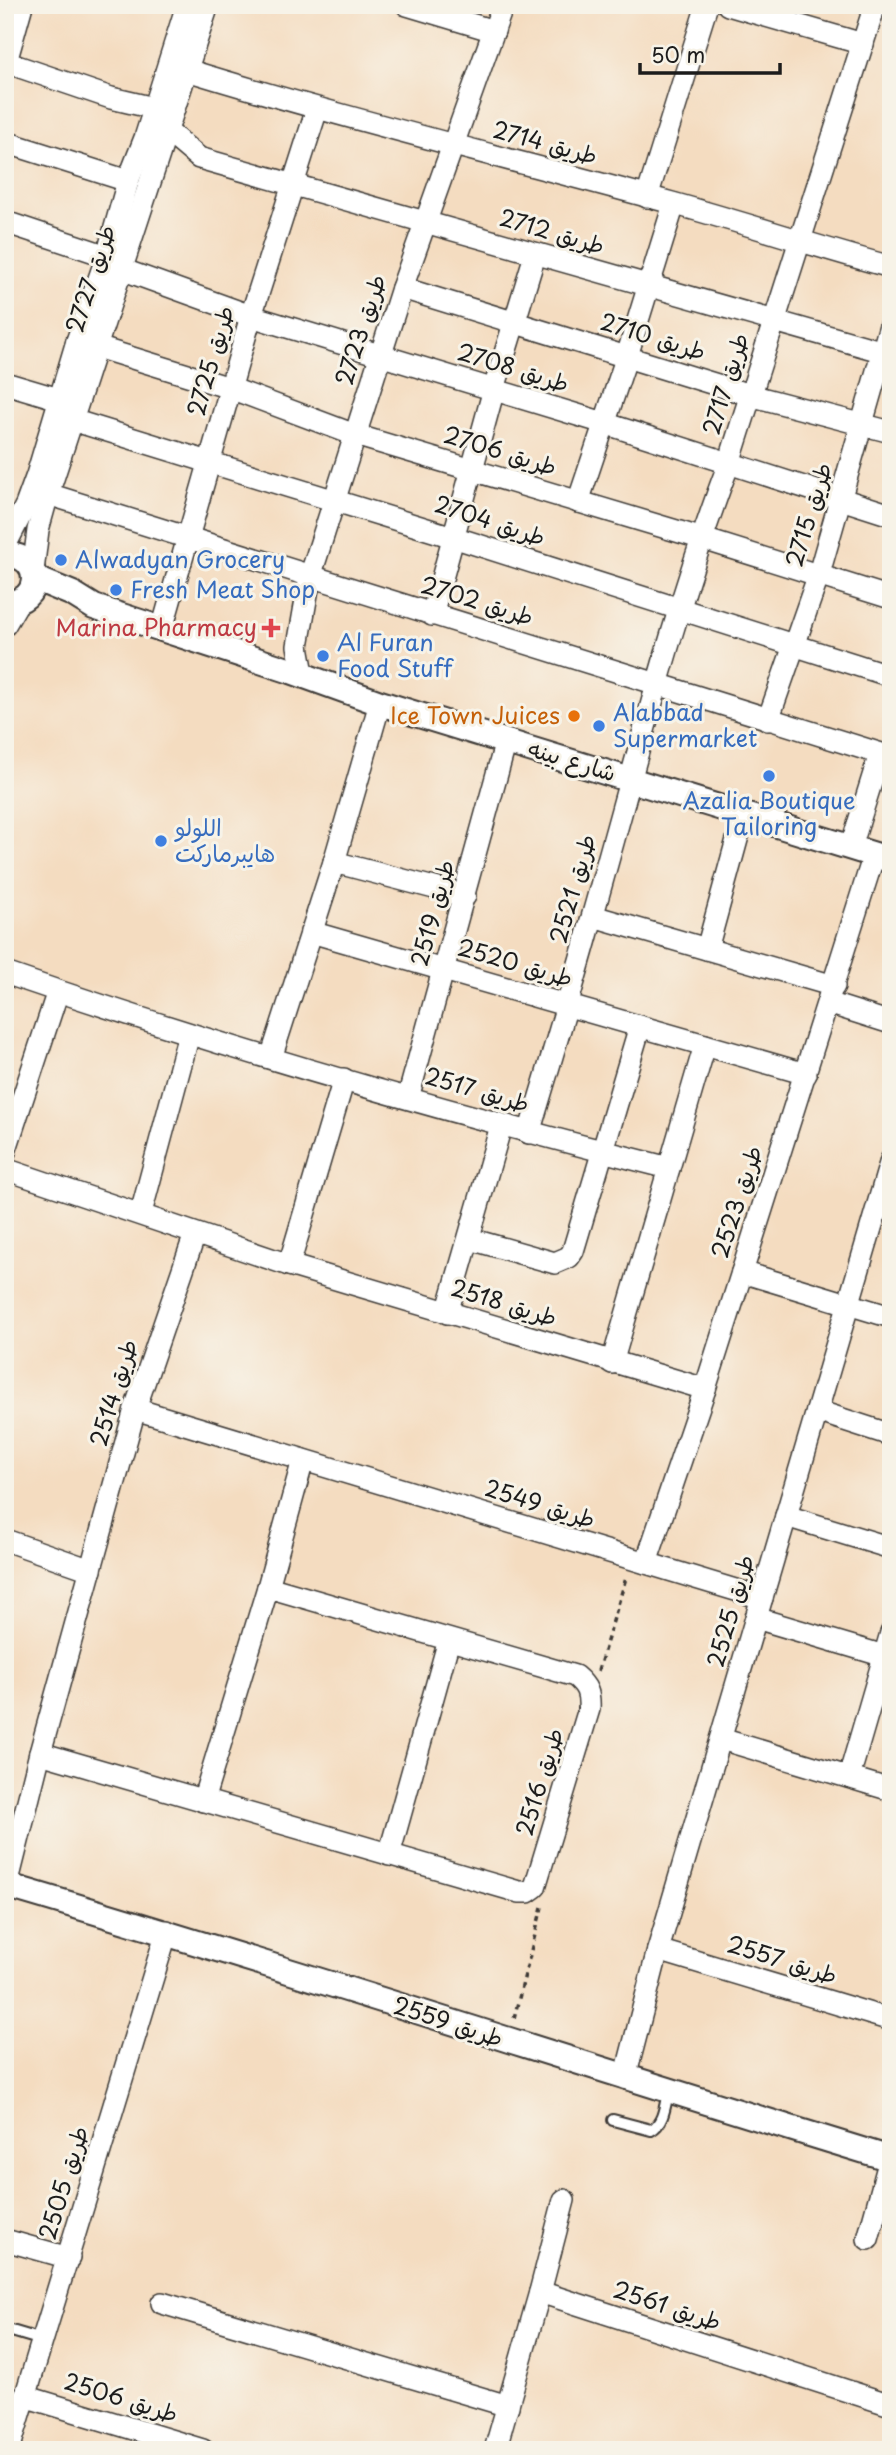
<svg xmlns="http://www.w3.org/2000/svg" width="896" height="2455" viewBox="0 0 896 2455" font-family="'Playpen Sans','Playpen Sans Arabic',sans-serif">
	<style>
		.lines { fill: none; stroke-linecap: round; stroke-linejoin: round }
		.service-casing { stroke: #3c3935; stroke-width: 14 }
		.minor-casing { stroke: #3c3935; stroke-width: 24 }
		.tertiary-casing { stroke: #3c3935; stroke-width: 28 }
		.path { stroke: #3c3935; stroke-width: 3.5; stroke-dasharray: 5 5; stroke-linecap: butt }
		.service { stroke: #fff; stroke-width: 10 }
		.minor { stroke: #fff; stroke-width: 21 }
		.tertiary { stroke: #fff; stroke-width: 24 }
		.shop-dot { fill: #3f7fe0; stroke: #f7f3e8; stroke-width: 2.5 }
		.health-dot { fill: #e0444e; stroke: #f7f3e8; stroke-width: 2.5 }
		.food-dot { fill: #e8710a; stroke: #f7f3e8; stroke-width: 2.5 }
		.labels { text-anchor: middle; stroke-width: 6; stroke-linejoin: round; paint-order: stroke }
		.street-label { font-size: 23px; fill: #1c1c1c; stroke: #f7f3e8 }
		.shop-label { font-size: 23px; fill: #366cbe; stroke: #f7f3e8; text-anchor: start }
		.health-label { font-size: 23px; fill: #be3a42; stroke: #f7f3e8; text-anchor: end }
		.food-label { font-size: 23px; fill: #c56008; stroke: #f7f3e8; text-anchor: end }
	</style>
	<rect width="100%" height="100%" fill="#f7f3e8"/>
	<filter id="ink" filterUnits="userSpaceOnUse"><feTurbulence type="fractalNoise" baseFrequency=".0143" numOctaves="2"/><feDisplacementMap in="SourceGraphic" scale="14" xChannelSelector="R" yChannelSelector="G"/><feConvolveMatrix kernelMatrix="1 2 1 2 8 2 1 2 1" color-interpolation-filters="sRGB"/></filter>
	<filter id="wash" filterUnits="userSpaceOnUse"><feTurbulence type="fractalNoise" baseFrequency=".00686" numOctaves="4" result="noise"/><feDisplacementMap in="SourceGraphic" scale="28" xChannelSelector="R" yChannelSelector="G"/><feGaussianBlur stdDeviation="1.57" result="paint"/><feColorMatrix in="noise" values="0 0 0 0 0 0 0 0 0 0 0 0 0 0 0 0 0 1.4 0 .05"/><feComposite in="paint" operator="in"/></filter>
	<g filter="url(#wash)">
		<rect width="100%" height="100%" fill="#f4dcc0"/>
	</g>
	<g filter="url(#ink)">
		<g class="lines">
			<!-- service casing -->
			<g class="service-casing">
				<g id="service">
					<path d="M 613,2120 L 651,2130 C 664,2123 665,2105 668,2092"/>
					<path d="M 5,2329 L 42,2340"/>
				</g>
			</g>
			<!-- minor casing -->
			<g class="minor-casing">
				<g id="minor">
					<path d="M 407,5 L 494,31"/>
					<path d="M 728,5 L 863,44"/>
					<path d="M 5,62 L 111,98 L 167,111"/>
					<path d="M 6,62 L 22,5"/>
					<path d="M 187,70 C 347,119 510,159 672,203 C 745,223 817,247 891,267"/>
					<path d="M 167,131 L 199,158 L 891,354"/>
					<path d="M 5,142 L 128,181"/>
					<path d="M 647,197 L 707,5"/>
					<path d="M 5,222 L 107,256"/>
					<path d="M 121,269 L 251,316 L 604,423 L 891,515"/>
					<path d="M 402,288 L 750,395 L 891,432"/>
					<path d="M 77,341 L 230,388 L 355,435 L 700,538 L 891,598"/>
					<path d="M 5,383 L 59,399"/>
					<path d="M 72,420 L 453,537 L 891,676"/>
					<path d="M 48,494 L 891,757"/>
					<path d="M 578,502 L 627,356 L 674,204"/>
					<path d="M 5,546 L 26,505 L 37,475 L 77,341 L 107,256 L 128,181 L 145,138 L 187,5"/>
					<path d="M 33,571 L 38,530 L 48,494 L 208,5"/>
					<path d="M 432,615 L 494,389 L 535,255"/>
					<path d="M 5,625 L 19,601"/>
					<path d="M 162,629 L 251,316 L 317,109"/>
					<path d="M 308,677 L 302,668 L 298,646 L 310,577 L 402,288 L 503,5"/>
					<path d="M 768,720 L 818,577 L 891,322"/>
					<path d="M 851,847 L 880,754"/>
					<path d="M 334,862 L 465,896"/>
					<path d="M 593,916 L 834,986"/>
					<path d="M 311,932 L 806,1074"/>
					<path d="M 707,949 L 744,814"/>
					<path d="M 5,973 C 223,1048 445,1112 669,1168"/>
					<path d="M 828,1003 L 891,1023"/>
					<path d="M 271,1058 L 334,862 L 380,703"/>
					<path d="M 408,1098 L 506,741"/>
					<path d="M 529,1133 C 551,1060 573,987 593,914 C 636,763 673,611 729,463 L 875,5"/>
					<path d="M 5,1152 L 58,991"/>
					<path d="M 5,1169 L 289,1265 L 705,1389"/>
					<path d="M 141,1213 L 189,1034"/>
					<path d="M 470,1239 L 555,1263 L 569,1257 L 573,1251 L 640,1026"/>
					<path d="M 289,1265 L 344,1079"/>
					<path d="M 742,1272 L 891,1317"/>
					<path d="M 447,1313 L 501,1126"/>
					<path d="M 612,1363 L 705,1045"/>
					<path d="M 135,1409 L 762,1598"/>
					<path d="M 817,1411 L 891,1435"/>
					<path d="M 786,1516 L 891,1548"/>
					<path d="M 5,1540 L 91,1570"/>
					<path d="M 646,1563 L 705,1389 L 874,855"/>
					<path d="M 756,1618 L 891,1658"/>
					<path d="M 721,1739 L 891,1790"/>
					<path d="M 40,1753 L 519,1892 L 528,1892 L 535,1887 L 589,1709 C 590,1693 587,1686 575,1676 L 268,1587"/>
					<path d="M 849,1777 L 891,1633"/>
					<path d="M 203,1801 L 268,1587 L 303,1460"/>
					<path d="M 389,1855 L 449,1640"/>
					<path d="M 7,1885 L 40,1753 L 135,1409 L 195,1234"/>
					<path d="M 658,1950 L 891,2020"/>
					<path d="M 625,2078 L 658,1950 L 891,1160"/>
					<path d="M 868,2239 L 890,2159"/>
					<path d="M 5,2240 L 69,2258"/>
					<path d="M 540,2292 L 564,2200"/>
					<path d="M 162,2303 L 508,2406"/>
					<path d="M 24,2396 L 203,2450"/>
					<path d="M 9,2450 L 167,1931"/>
					<path d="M 495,2450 L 540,2292 L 891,2405"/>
				</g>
			</g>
			<!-- tertiary casing -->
			<g class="tertiary-casing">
				<g id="tertiary">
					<path d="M 5,555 C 45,553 42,606 5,602"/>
					<path d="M 34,578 L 73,594 L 94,607 L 291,671 L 380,703 L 891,860"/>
					<path d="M 5,1885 C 302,1972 595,2069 891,2159"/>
				</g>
			</g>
			<!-- path -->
			<g class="path">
				<path d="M 598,1671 L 626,1578"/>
				<path d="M 514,2018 L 542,1907"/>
			</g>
			<!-- service -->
			<use href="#service" class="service"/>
			<!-- minor -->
			<use href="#minor" class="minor"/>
			<!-- tertiary -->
			<use href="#tertiary" class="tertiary"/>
		</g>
	</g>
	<!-- markers -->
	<g class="shop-dot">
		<circle cx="61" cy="560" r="7"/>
		<circle cx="116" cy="590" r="7"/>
		<circle cx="323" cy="656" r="7"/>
		<circle cx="599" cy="726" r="7"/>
		<circle cx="769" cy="776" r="7"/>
		<circle cx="161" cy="841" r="7"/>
	</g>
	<path class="health-dot" d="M267.5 617.5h7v7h7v7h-7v7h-7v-7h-7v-7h7z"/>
	<circle class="food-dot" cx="574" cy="716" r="7"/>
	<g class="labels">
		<!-- street labels -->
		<g class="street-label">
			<text transform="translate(545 143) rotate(15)" y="8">طريق 2714</text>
			<text transform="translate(552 232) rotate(16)" y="8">طريق 2712</text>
			<text transform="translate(91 279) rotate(-72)" y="8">طريق 2727</text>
			<text transform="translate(361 330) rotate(-72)" y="8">طريق 2723</text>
			<text transform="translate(653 337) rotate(17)" y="8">طريق 2710</text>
			<text transform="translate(211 361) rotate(-74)" y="8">طريق 2725</text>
			<text transform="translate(513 368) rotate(17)" y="8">طريق 2708</text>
			<text transform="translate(726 384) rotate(-73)" y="8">طريق 2717</text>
			<text transform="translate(500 451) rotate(17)" y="8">طريق 2706</text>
			<text transform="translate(809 515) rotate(-73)" y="8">طريق 2715</text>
			<text transform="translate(490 521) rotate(18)" y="8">طريق 2704</text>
			<text transform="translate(477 601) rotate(17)" y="8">طريق 2702</text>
			<text transform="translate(572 761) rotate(17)" y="8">شارع بينه</text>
			<text transform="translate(573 889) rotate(-74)" y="8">طريق 2521</text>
			<text transform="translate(433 913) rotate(-75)" y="8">طريق 2519</text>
			<text transform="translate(515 963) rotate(16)" y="8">طريق 2520</text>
			<text transform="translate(477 1090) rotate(16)" y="8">طريق 2517</text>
			<text transform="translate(737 1202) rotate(-72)" y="8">طريق 2523</text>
			<text transform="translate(504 1303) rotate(17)" y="8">طريق 2518</text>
			<text transform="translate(114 1393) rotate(-73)" y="8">طريق 2514</text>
			<text transform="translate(540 1504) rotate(17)" y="8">طريق 2549</text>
			<text transform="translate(731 1611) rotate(-74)" y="8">طريق 2525</text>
			<text transform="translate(540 1782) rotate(-73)" y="8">طريق 2516</text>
			<text transform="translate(782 1960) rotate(17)" y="8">طريق 2557</text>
			<text transform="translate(448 2022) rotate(18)" y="8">طريق 2559</text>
			<text transform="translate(64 2183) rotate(-73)" y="8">طريق 2505</text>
			<text transform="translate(667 2306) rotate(18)" y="8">طريق 2561</text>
			<text transform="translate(121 2398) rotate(17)" y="8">طريق 2506</text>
		</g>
		<!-- shop labels -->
		<g class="shop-label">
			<text x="75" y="568">Alwadyan Grocery</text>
			<text x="130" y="598">Fresh Meat Shop</text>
			<text x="337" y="651">Al Furan<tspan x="337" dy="26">Food Stuff</tspan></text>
			<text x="613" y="721">Alabbad<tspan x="613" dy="26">Supermarket</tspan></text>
			<text x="769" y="809" text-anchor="middle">Azalia Boutique<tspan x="769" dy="26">Tailoring</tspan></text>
			<text x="175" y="836">اللولو<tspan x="175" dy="26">هايبرماركت</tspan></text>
		</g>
		<!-- health labels -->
		<g class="health-label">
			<text x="257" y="636">Marina Pharmacy</text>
		</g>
		<!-- food labels -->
		<g class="food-label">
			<text x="560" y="724">Ice Town Juices</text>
		</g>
	</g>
	<!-- margin -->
	<rect width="896" height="2455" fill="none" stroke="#f7f3e8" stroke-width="28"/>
	<!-- scale -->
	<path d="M640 63v10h140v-10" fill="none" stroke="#1c1c1c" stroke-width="3.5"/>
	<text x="651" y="63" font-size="21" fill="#1c1c1c" stroke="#f7f3e8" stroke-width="5" paint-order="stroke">50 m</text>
</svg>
